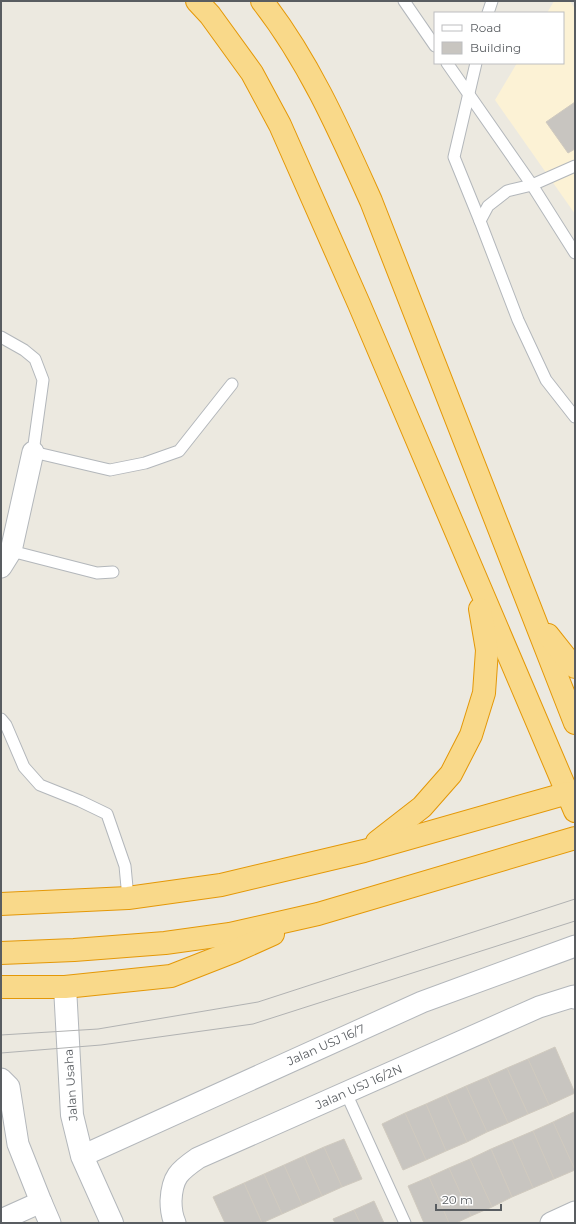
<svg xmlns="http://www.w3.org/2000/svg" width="576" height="1224" viewBox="0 0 576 1224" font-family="Montserrat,sans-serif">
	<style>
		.commercial { fill: #fcf2d5 }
		.building { fill: #c8c5c0; stroke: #d0cabf }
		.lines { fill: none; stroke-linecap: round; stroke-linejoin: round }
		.service-casing { stroke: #b3b7bb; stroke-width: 13 }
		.minor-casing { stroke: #b3b7bb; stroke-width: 23 }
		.tertiary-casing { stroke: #b3b7bb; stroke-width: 24 }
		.motorway-casing { stroke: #e49807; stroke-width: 24 }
		.service { stroke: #fff; stroke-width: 11 }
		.minor { stroke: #fff; stroke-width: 21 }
		.tertiary { stroke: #fff; stroke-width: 22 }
		.motorway { stroke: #f9d98a; stroke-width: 22 }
		.tram { stroke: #b1b2b2; stroke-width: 1 }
		.labels { text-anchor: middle; stroke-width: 3; stroke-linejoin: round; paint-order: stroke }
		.street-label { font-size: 12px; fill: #595d61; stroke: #fff }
	</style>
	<rect width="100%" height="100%" fill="#ece9e0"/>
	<!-- commercial -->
	<path class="commercial" d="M 554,1 L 570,1 L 575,9 L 575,214 L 495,100 L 517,63 L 563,63 L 563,13 L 547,13 Z"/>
	<!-- building -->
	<g class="building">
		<path d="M 575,102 L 575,149 L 568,153 L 546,122 Z"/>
		<path d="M 555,1047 L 575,1093 L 549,1105 L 528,1059 Z"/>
		<path d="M 528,1059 L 549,1105 L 528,1114 L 507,1068 Z"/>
		<path d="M 507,1068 L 528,1114 L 508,1123 L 487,1077 Z"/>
		<path d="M 487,1077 L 508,1123 L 487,1132 L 466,1086 Z"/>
		<path d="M 466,1086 L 487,1132 L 467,1142 L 446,1095 Z"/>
		<path d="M 446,1095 L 467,1142 L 446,1151 L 426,1104 Z"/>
		<path d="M 426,1104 L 446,1151 L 426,1160 L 405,1113 Z"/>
		<path d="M 574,1112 L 575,1114 L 575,1170 L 553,1122 Z"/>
		<path d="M 405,1113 L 426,1160 L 403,1170 L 382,1124 Z"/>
		<path d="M 553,1122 L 575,1170 L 554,1179 L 533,1131 Z"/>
		<path d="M 533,1131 L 554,1179 L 533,1188 L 512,1140 Z"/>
		<path d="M 344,1139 L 362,1179 L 342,1187 L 324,1147 Z"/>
		<path d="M 512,1140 L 533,1188 L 512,1197 L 491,1149 Z"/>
		<path d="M 324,1147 L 342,1187 L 322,1196 L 304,1156 Z"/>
		<path d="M 491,1149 L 512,1197 L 492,1207 L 470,1159 Z"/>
		<path d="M 304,1156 L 322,1196 L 302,1205 L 284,1165 Z"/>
		<path d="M 470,1159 L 492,1207 L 471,1216 L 449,1168 Z"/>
		<path d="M 284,1165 L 302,1205 L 282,1214 L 264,1174 Z"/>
		<path d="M 449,1168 L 471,1216 L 456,1223 L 449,1223 L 429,1177 Z"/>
		<path d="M 264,1174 L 282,1214 L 262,1223 L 244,1183 Z"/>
		<path d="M 429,1177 L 449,1223 L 424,1223 L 408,1186 Z"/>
		<path d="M 244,1183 L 262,1223 L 225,1223 L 213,1197 Z"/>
		<path d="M 374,1201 L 384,1223 L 360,1223 L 354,1210 Z"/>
		<path d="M 354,1210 L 360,1223 L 335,1223 L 333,1219 Z"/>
	</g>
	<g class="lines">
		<!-- service casing -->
		<g class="service-casing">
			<g id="service">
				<path d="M 404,1 L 435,46"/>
				<path d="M 488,13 L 492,1"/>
				<path d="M 447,63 L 532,185 L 575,253"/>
				<path d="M 476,63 L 454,157 L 480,221 L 518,320 L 546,380 L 575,417"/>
				<path d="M 480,221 L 488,206 L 507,191 L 532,185 L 575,166"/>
				<path d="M 1,337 L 24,350 L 35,359 L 43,380 L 33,452 L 110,470 L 145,463 L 179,451 L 232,384"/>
				<path d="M 11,551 L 97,573 L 113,572"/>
				<path d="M 1,719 L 6,725 L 24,767 L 40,785 L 80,801 L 107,814 L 125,866 L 128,898"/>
				<path d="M 346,1093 L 405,1223"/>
			</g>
		</g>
		<!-- minor casing -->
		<g class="minor-casing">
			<g id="minor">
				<path d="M 1,567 L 11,551 L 33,452"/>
				<path d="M 1,1079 L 9,1087 L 18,1144 L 41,1202 L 50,1223"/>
				<path d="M 82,1156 L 422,1002 L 575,946"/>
				<path d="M 1,1220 L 41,1202"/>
				<path d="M 175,1223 C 172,1216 171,1208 171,1201 C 172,1177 179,1171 198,1158 L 539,1007 L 574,996 L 575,998"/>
				<path d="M 551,1223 L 575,1212"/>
			</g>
		</g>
		<!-- tertiary casing -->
		<g class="tertiary-casing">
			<path id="tertiary" d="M 65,987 L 72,1115 L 82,1156 L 112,1223"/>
		</g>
		<!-- motorway casing -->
		<g class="motorway-casing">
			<g id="motorway">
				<path d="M 197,1 L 210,15 L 252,73 L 280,125 L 359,304 L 575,811"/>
				<path d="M 262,1 C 309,61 340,132 371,201 L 575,723"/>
				<path d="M 548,635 L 571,664 L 575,667"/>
				<path d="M 377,842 L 422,807 L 451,774 L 471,735 L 484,693 L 487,650 L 480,609"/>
				<path d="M 1,904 L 128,898 L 221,885 L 364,851 L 568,793"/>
				<path d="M 1,953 L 74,950 L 165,943 L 230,934 L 318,914 L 575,838"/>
				<path d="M 1,987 L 65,987 L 171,976 L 235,951 L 273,934"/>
			</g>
		</g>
		<!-- service -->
		<use href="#service" class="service"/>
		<!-- minor -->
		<use href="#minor" class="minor"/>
		<!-- tertiary -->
		<use href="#tertiary" class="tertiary"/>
		<!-- motorway -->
		<use href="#motorway" class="motorway"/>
		<!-- tram -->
		<g class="tram">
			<path d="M 1,1035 L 98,1029 L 258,1002 L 575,899"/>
			<path d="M 1,1053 L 101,1045 L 253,1024 L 575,921"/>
		</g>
	</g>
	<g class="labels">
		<!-- street labels -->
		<g class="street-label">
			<text transform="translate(326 1045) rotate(-24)" y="4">Jalan USJ 16/7</text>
			<text transform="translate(71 1085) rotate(-94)" y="4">Jalan Usaha</text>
			<text transform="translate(359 1087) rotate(-24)" y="4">Jalan USJ 16/2N</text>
		</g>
	</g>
	<!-- border -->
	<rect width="576" height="1224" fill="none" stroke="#595d61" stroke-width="4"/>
	<!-- legend -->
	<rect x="434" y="12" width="130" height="52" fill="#ffffff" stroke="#bdbec0"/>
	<rect x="442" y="25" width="20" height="6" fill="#ffffff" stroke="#bdbec0"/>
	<text x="470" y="32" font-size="12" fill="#595d61">Road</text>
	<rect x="442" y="42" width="20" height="12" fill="#c8c5c0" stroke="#bdbec0"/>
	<text x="470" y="52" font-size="12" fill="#595d61">Building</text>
	<!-- scale -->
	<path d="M436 1204v6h65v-6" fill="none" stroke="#595d61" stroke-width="2"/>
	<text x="442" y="1204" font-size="12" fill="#595d61" stroke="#ffffff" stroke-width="3" paint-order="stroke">20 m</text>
</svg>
